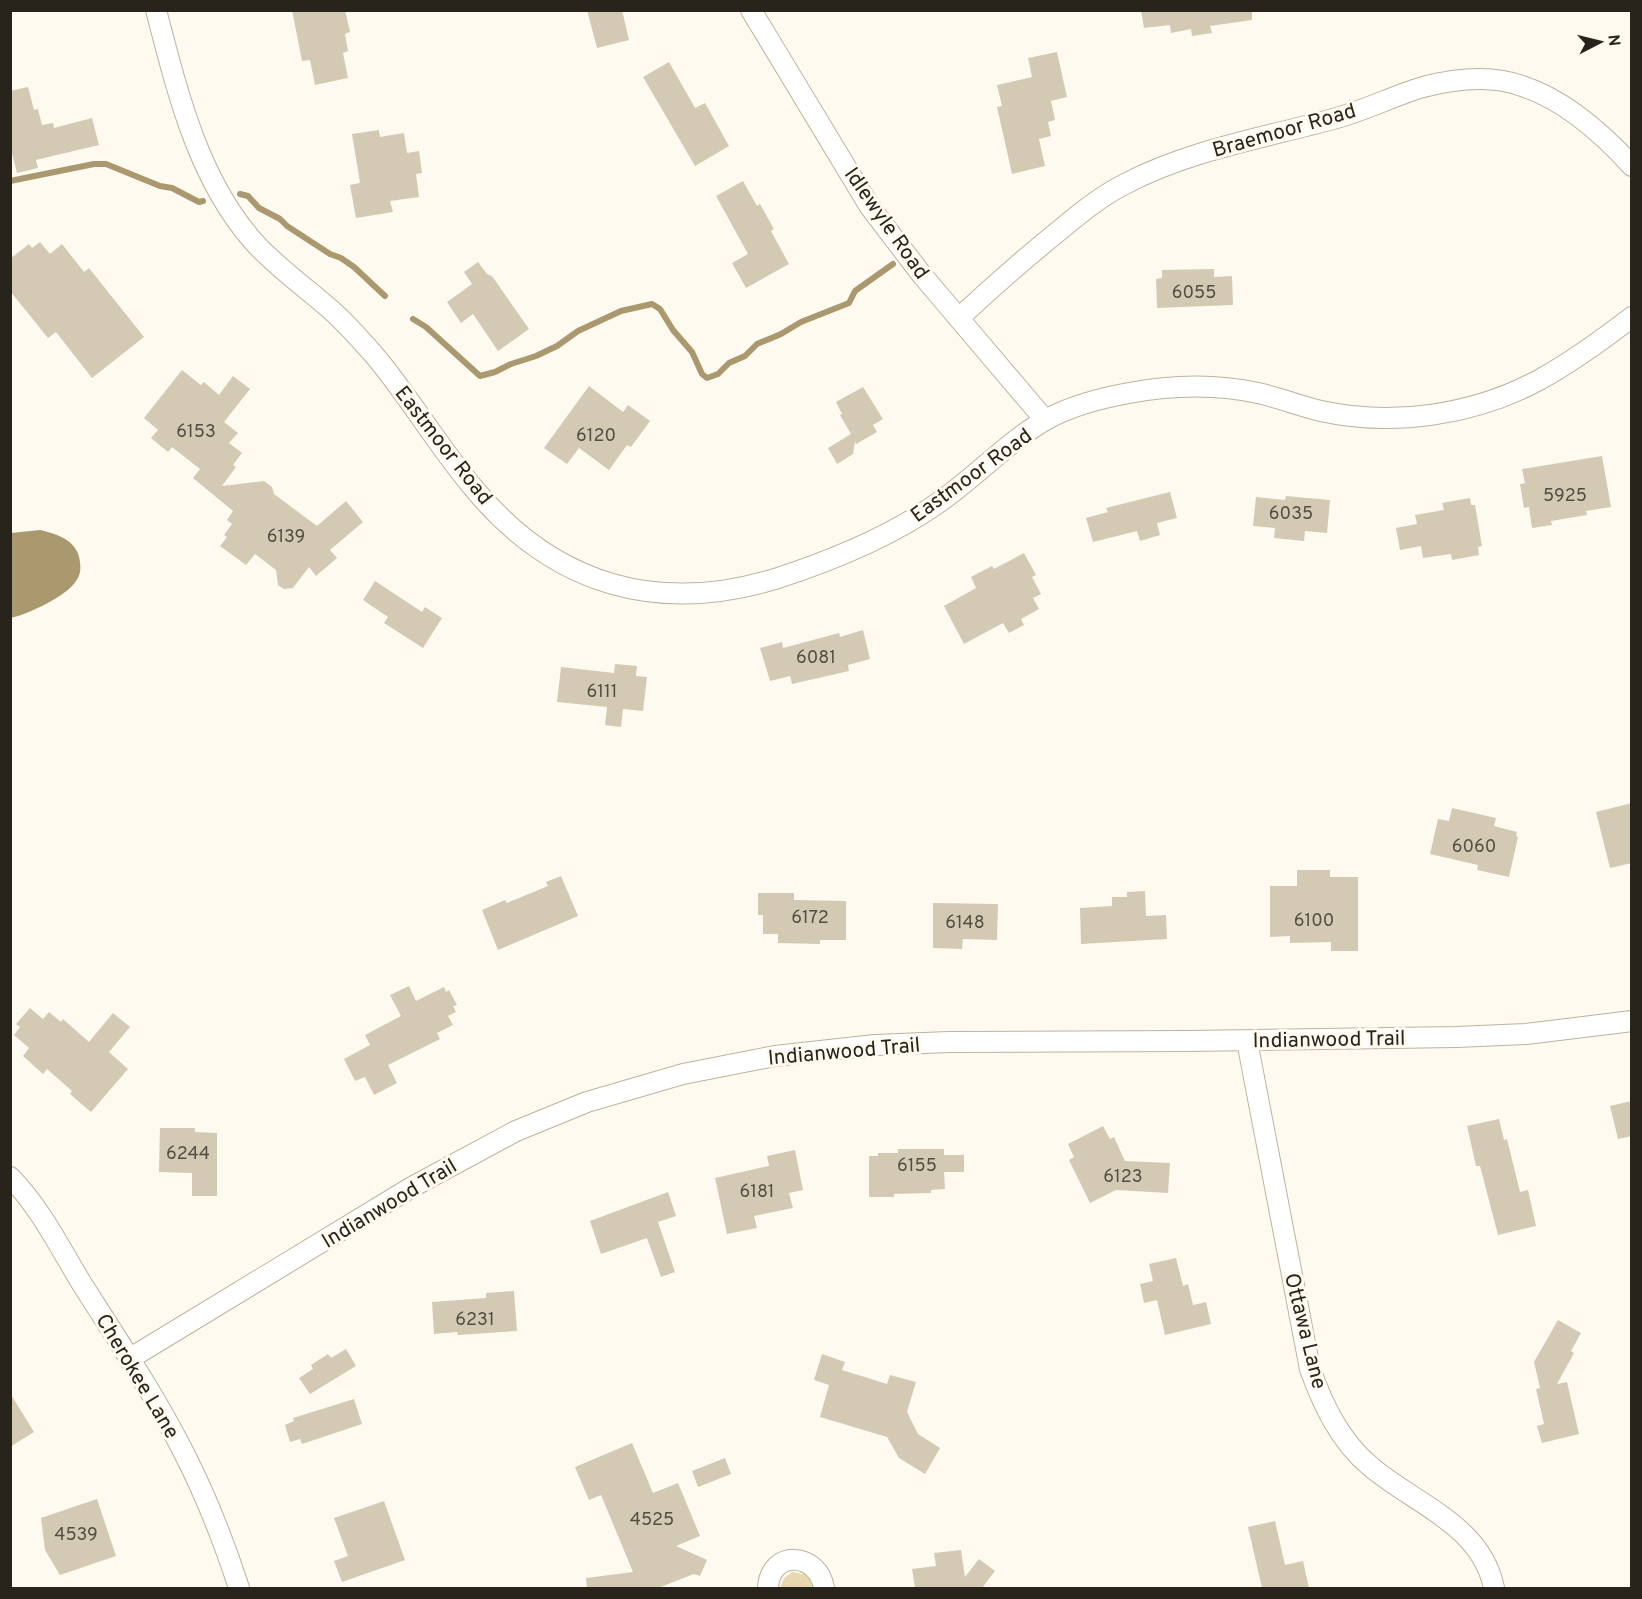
<svg xmlns="http://www.w3.org/2000/svg" width="1642" height="1599" viewBox="0 0 1642 1599" font-family="Overpass,sans-serif">
	<style>
		.green { fill: #e9d7af }
		.water { fill: #aa986e }
		.lines { fill: none; stroke-linecap: round; stroke-linejoin: round }
		.stream { stroke: #aa986e; stroke-width: 6 }
		.building { fill: #d4cab3 }
		.minor-casing { stroke: #bdb39c; stroke-width: 22 }
		.minor { stroke: #fff; stroke-width: 20 }
		.labels { text-anchor: middle; stroke-width: 6; stroke-linejoin: round; paint-order: stroke }
		.number-label { font-size: 18px; fill: #534e42 }
		.street-label { font-size: 21px; fill: #28241c; stroke: #fefaf0 }
	</style>
	<rect width="100%" height="100%" fill="#fefaf0"/>
	<!-- green -->
	<path class="green" d="M 793,1572 L 807,1575 L 814,1588 L 780,1588 L 784,1578 Z"/>
	<!-- water -->
	<path class="water" d="M 40,530 C 58,534 79,541 80,563 C 81,569 80,576 76,581 C 67,596 28,614 11,618 L 11,533 Z"/>
	<g class="lines">
		<!-- stream -->
		<g class="stream">
			<path d="M 10,181 L 94,164 L 106,164 L 160,186 L 172,188 L 199,202 L 203,201"/>
			<path d="M 240,194 L 248,196 L 259,208 L 280,219 L 287,226 L 330,254 L 341,258 L 354,267 L 385,296"/>
			<path d="M 413,319 L 426,327 L 480,376 L 495,372 L 511,364 L 536,356 L 557,346 L 578,331 L 621,311 L 652,304 L 660,309 L 673,330 L 692,352 L 702,374 L 707,378 L 718,374 L 729,363 L 745,356 L 757,344 L 781,334 L 801,322 L 849,303 L 855,291 L 893,264"/>
		</g>
	</g>
	<!-- building -->
	<g class="building">
		<path d="M 292,10 L 345,10 L 350,32 L 345,34 L 348,51 L 343,53 L 348,78 L 315,85 L 310,60 L 302,61 Z"/>
		<path d="M 587,10 L 622,10 L 629,40 L 597,48 Z"/>
		<path d="M 1141,10 L 1252,10 L 1252,20 L 1210,26 L 1212,33 L 1192,36 L 1191,29 L 1171,33 L 1170,25 L 1144,28 Z"/>
		<path d="M 1057,52 L 1067,97 L 1051,101 L 1055,120 L 1048,122 L 1051,136 L 1039,139 L 1045,166 L 1012,174 L 997,107 L 1002,106 L 997,85 L 1032,77 L 1028,58 Z"/>
		<path d="M 669,62 L 695,108 L 705,103 L 729,146 L 695,166 L 643,77 Z"/>
		<path d="M 28,87 L 34,110 L 38,109 L 42,125 L 53,123 L 54,128 L 92,118 L 99,145 L 36,160 L 38,168 L 17,173 L 10,145 L 10,91 Z"/>
		<path d="M 379,130 L 380,137 L 404,133 L 407,153 L 419,151 L 422,173 L 416,174 L 419,197 L 390,201 L 393,212 L 356,218 L 350,185 L 360,183 L 352,134 Z"/>
		<path d="M 743,181 L 757,206 L 760,204 L 774,229 L 771,231 L 789,264 L 746,288 L 732,263 L 748,254 L 716,196 Z"/>
		<path d="M 40,242 L 50,254 L 62,244 L 84,272 L 89,268 L 144,337 L 92,378 L 56,332 L 48,338 L 10,291 L 10,259 L 29,244 L 32,248 Z"/>
		<path d="M 478,262 L 487,274 L 492,276 L 529,329 L 498,351 L 473,314 L 461,323 L 447,302 L 472,284 L 464,272 Z"/>
		<path d="M 1214,269 L 1214,277 L 1232,276 L 1233,305 L 1157,308 L 1156,279 L 1162,278 L 1162,270 Z"/>
		<path d="M 182,370 L 201,385 L 204,382 L 219,395 L 233,376 L 250,389 L 224,422 L 238,433 L 229,443 L 242,453 L 233,465 L 236,467 L 222,486 L 264,481 L 272,487 L 274,494 L 317,526 L 346,501 L 363,522 L 330,550 L 337,558 L 316,576 L 309,567 L 293,588 L 284,589 L 278,585 L 276,570 L 255,554 L 246,565 L 220,546 L 227,537 L 224,535 L 232,524 L 227,520 L 233,511 L 193,478 L 200,469 L 172,447 L 168,452 L 151,438 L 158,430 L 144,418 Z"/>
		<path d="M 589,386 L 623,412 L 628,405 L 650,421 L 631,447 L 627,445 L 609,470 L 579,448 L 567,464 L 544,448 Z"/>
		<path d="M 863,387 L 883,419 L 873,425 L 877,432 L 856,444 L 855,441 L 853,454 L 837,464 L 828,448 L 851,434 L 840,415 L 842,414 L 836,402 Z"/>
		<path d="M 1602,456 L 1611,507 L 1586,511 L 1587,515 L 1551,521 L 1552,525 L 1532,528 L 1529,507 L 1524,508 L 1520,484 L 1525,483 L 1522,469 Z"/>
		<path d="M 1170,492 L 1177,518 L 1157,523 L 1160,535 L 1140,541 L 1137,531 L 1093,542 L 1086,518 L 1108,512 L 1106,508 Z"/>
		<path d="M 1286,496 L 1330,500 L 1327,533 L 1305,531 L 1304,541 L 1274,538 L 1275,528 L 1253,526 L 1256,497 L 1285,500 Z"/>
		<path d="M 1470,498 L 1471,505 L 1475,505 L 1482,546 L 1478,547 L 1479,555 L 1452,560 L 1451,554 L 1423,558 L 1421,546 L 1400,550 L 1396,528 L 1417,524 L 1415,515 L 1444,510 L 1442,503 Z"/>
		<path d="M 1024,553 L 1036,575 L 1032,577 L 1041,594 L 1033,598 L 1039,609 L 1021,619 L 1024,625 L 1009,633 L 1003,623 L 964,644 L 944,606 L 976,588 L 971,577 L 992,566 L 994,569 Z"/>
		<path d="M 375,581 L 422,612 L 425,607 L 442,618 L 423,648 L 384,623 L 388,617 L 363,600 Z"/>
		<path d="M 863,630 L 870,659 L 848,665 L 849,671 L 792,684 L 790,676 L 770,681 L 760,648 L 782,642 L 783,648 L 839,633 L 840,637 Z"/>
		<path d="M 615,664 L 637,666 L 636,676 L 647,677 L 643,711 L 623,709 L 621,727 L 605,725 L 607,707 L 557,702 L 561,667 L 614,673 Z"/>
		<path d="M 1632,803 L 1632,863 L 1610,868 L 1596,812 Z"/>
		<path d="M 1452,808 L 1496,818 L 1494,826 L 1517,832 L 1516,836 L 1518,837 L 1509,877 L 1477,870 L 1478,865 L 1430,854 L 1438,819 L 1449,821 Z"/>
		<path d="M 1297,870 L 1330,870 L 1330,877 L 1358,877 L 1358,951 L 1331,951 L 1331,942 L 1290,943 L 1290,936 L 1270,937 L 1270,886 L 1297,886 Z"/>
		<path d="M 561,876 L 578,916 L 498,950 L 482,910 L 505,900 L 507,903 L 548,886 L 546,882 Z"/>
		<path d="M 1145,891 L 1146,916 L 1166,915 L 1167,939 L 1081,944 L 1080,908 L 1112,906 L 1112,897 L 1127,897 L 1127,892 Z"/>
		<path d="M 758,893 L 794,893 L 794,900 L 846,901 L 846,940 L 820,940 L 820,944 L 778,943 L 778,934 L 763,934 L 763,915 L 758,915 Z"/>
		<path d="M 933,903 L 998,904 L 997,940 L 963,939 L 962,949 L 933,948 Z"/>
		<path d="M 409,986 L 416,1001 L 444,987 L 446,992 L 449,990 L 457,1005 L 453,1006 L 456,1012 L 448,1016 L 453,1025 L 437,1033 L 440,1039 L 388,1065 L 397,1083 L 374,1095 L 365,1077 L 355,1081 L 344,1059 L 370,1045 L 365,1035 L 401,1016 L 390,995 Z"/>
		<path d="M 30,1008 L 43,1019 L 49,1012 L 61,1022 L 63,1019 L 89,1042 L 113,1013 L 130,1027 L 109,1052 L 128,1069 L 91,1112 L 70,1094 L 72,1091 L 47,1069 L 43,1074 L 23,1056 L 29,1048 L 14,1035 L 20,1027 L 16,1024 Z"/>
		<path d="M 1632,1101 L 1632,1136 L 1618,1139 L 1610,1106 Z"/>
		<path d="M 1499,1119 L 1504,1140 L 1507,1139 L 1520,1192 L 1528,1190 L 1536,1226 L 1498,1235 L 1480,1166 L 1476,1166 L 1467,1126 Z"/>
		<path d="M 1103,1126 L 1110,1139 L 1114,1137 L 1125,1161 L 1170,1163 L 1168,1193 L 1116,1190 L 1090,1203 L 1069,1160 L 1074,1157 L 1068,1144 Z"/>
		<path d="M 160,1128 L 195,1128 L 195,1132 L 217,1133 L 217,1196 L 192,1196 L 192,1173 L 159,1172 Z"/>
		<path d="M 898,1149 L 944,1149 L 944,1155 L 964,1155 L 964,1172 L 944,1172 L 945,1189 L 931,1190 L 931,1193 L 894,1194 L 894,1197 L 869,1197 L 869,1156 L 878,1156 L 878,1153 L 898,1153 Z"/>
		<path d="M 795,1150 L 803,1190 L 789,1193 L 793,1208 L 754,1216 L 757,1228 L 727,1234 L 715,1178 L 769,1166 L 767,1156 Z"/>
		<path d="M 668,1192 L 676,1216 L 658,1222 L 675,1272 L 661,1277 L 647,1238 L 601,1254 L 590,1221 Z"/>
		<path d="M 1176,1258 L 1183,1286 L 1188,1284 L 1193,1305 L 1206,1302 L 1211,1324 L 1165,1335 L 1157,1300 L 1144,1303 L 1140,1284 L 1153,1281 L 1149,1264 Z"/>
		<path d="M 514,1291 L 517,1331 L 458,1335 L 457,1332 L 434,1334 L 432,1302 L 486,1298 L 486,1293 Z"/>
		<path d="M 1558,1320 L 1581,1333 L 1571,1351 L 1574,1353 L 1557,1384 L 1567,1382 L 1579,1434 L 1542,1443 L 1537,1426 L 1544,1424 L 1536,1389 L 1540,1388 L 1534,1362 Z"/>
		<path d="M 346,1349 L 356,1366 L 310,1394 L 299,1378 L 313,1369 L 311,1365 L 328,1354 L 331,1358 Z"/>
		<path d="M 822,1354 L 845,1362 L 842,1370 L 887,1384 L 890,1375 L 916,1382 L 907,1412 L 918,1434 L 940,1448 L 925,1474 L 899,1458 L 887,1437 L 820,1417 L 829,1385 L 814,1380 Z"/>
		<path d="M 10,1393 L 34,1432 L 10,1447 Z"/>
		<path d="M 354,1399 L 362,1424 L 302,1444 L 300,1439 L 290,1442 L 285,1425 L 294,1421 L 293,1418 Z"/>
		<path d="M 632,1443 L 653,1493 L 678,1483 L 700,1536 L 676,1546 L 707,1560 L 700,1576 L 694,1574 L 658,1588 L 587,1588 L 586,1578 L 633,1572 L 601,1495 L 589,1500 L 575,1467 Z"/>
		<path d="M 725,1458 L 731,1474 L 698,1487 L 692,1471 Z"/>
		<path d="M 97,1499 L 116,1556 L 60,1575 L 45,1550 L 41,1518 Z"/>
		<path d="M 384,1501 L 405,1560 L 342,1582 L 334,1561 L 348,1556 L 334,1518 Z"/>
		<path d="M 1275,1521 L 1285,1565 L 1303,1561 L 1309,1588 L 1262,1588 L 1248,1527 Z"/>
		<path d="M 961,1550 L 965,1577 L 979,1559 L 995,1571 L 982,1588 L 915,1588 L 912,1569 L 936,1566 L 934,1553 Z"/>
	</g>
	<g class="lines">
		<!-- minor casing -->
		<g class="minor-casing">
			<g id="minor">
				<path d="M 156,10 C 177,90 197,177 253,241 C 276,267 304,286 330,309 C 346,323 361,340 375,356 C 411,399 439,448 476,491 C 556,586 659,615 778,578 C 833,560 890,537 938,503 C 975,478 1010,439 1049,418 C 1074,405 1101,398 1129,393 C 1172,385 1216,384 1258,393 C 1280,398 1300,406 1321,411 C 1393,427 1474,415 1539,380 C 1572,362 1602,340 1632,317"/>
				<path d="M 751,10 L 870,207 L 922,275 L 1045,420"/>
				<path d="M 959,318 C 990,289 1022,261 1055,234 C 1077,216 1099,197 1125,184 C 1190,150 1263,138 1333,119 C 1364,111 1393,96 1423,87 C 1454,79 1492,75 1522,86 C 1565,100 1602,133 1632,166"/>
				<path d="M 1247,1041 L 1310,1369 C 1323,1405 1340,1441 1370,1466 C 1414,1504 1481,1524 1494,1588"/>
				<path d="M 10,1177 C 40,1207 60,1248 82,1284 C 117,1339 154,1394 184,1453 C 206,1496 224,1542 239,1588"/>
				<path d="M 129,1359 L 412,1187 L 516,1131 L 587,1102 L 683,1074 L 775,1056 L 875,1045 L 949,1042 L 1188,1041 L 1456,1037 L 1526,1034 L 1632,1021"/>
				<path d="M 768,1588 C 770,1549 818,1552 824,1588"/>
			</g>
		</g>
		<!-- minor -->
		<use href="#minor" class="minor"/>
	</g>
	<g class="labels">
		<!-- number labels -->
		<g class="number-label">
			<text x="1194" y="298">6055</text>
			<text x="196" y="437">6153</text>
			<text x="596" y="441">6120</text>
			<text x="1565" y="501">5925</text>
			<text x="1291" y="519">6035</text>
			<text x="286" y="542">6139</text>
			<text x="816" y="663">6081</text>
			<text x="602" y="697">6111</text>
			<text x="1474" y="852">6060</text>
			<text x="810" y="923">6172</text>
			<text x="1314" y="926">6100</text>
			<text x="965" y="928">6148</text>
			<text x="188" y="1159">6244</text>
			<text x="917" y="1171">6155</text>
			<text x="1123" y="1182">6123</text>
			<text x="757" y="1197">6181</text>
			<text x="475" y="1325">6231</text>
			<text x="652" y="1525">4525</text>
			<text x="76" y="1540">4539</text>
		</g>
		<!-- street labels -->
		<g class="street-label">
			<text transform="translate(1284 130) rotate(-16)" y="7">Braemoor Road</text>
			<text transform="translate(887 223) rotate(55)" y="7">Idlewyle Road</text>
			<text transform="translate(444 445) rotate(52)" y="7">Eastmoor Road</text>
			<text transform="translate(971 475) rotate(-36)" y="7">Eastmoor Road</text>
			<text transform="translate(1329 1039) rotate(-1)" y="7">Indianwood Trail</text>
			<text transform="translate(844 1051) rotate(-5)" y="7">Indianwood Trail</text>
			<text transform="translate(389 1203) rotate(-31)" y="7">Indianwood Trail</text>
			<text transform="translate(1306 1331) rotate(76)" y="7">Ottawa Lane</text>
			<text transform="translate(138 1376) rotate(59)" y="7">Cherokee Lane</text>
		</g>
	</g>
	<!-- border -->
	<rect width="1642" height="1599" fill="none" stroke="#28241c" stroke-width="24"/>
	<!-- north arrow -->
	<g transform="translate(1600 42) rotate(83)" stroke="#fefaf0" stroke-width="4.5" paint-order="stroke">
	<path d="M0-4.5L10 22L0 15L-10 22Z" fill="#28241c"/>
	<text y="-9" font-size="16" font-weight="bold" text-anchor="middle" fill="#28241c">N</text>
	</g>
</svg>
